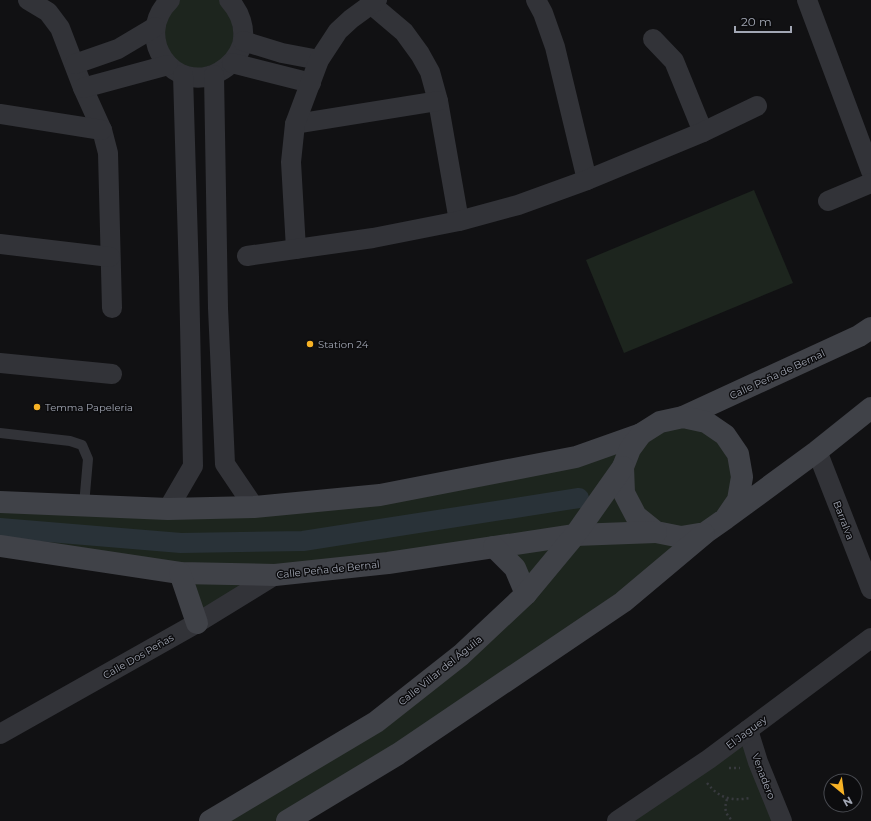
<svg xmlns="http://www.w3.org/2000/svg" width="871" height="821" viewBox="0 0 871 821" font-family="Montserrat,sans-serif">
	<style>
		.green { fill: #1d251e }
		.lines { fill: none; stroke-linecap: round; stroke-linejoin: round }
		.canal { stroke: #293238; stroke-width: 20 }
		.path { stroke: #383a3f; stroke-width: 2.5; stroke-dasharray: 2 3; stroke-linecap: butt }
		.lane { stroke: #323338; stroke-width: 10 }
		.street { stroke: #323338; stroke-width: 20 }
		.secondary { stroke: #404248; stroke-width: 22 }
		.poi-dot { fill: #f7b225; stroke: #0c0c0e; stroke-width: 1.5 }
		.labels { text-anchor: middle; stroke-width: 3; stroke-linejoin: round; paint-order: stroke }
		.poi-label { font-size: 10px; fill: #a2a7b4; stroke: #0c0c0e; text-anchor: start }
		.street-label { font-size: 10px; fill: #a2a7b4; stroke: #0c0c0e }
	</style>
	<rect width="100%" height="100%" fill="#111113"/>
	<!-- green -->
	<g class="green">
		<path d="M 170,0 L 229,0 L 237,56 L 183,75 L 155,27 Z"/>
		<path d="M 754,190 L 793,283 L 624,353 L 586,260 Z"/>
		<path d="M 683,417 L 738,454 L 725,519 L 287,821 L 210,821 L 376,722 L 526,594 L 494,547 L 275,575 L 197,623 L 180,573 L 0,546 L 0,502 L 254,507 L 576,457 Z"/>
		<path d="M 748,730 L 782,821 L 617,821 Z"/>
	</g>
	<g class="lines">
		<!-- canal -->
		<path class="canal" d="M 0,528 L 181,543 L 303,541 L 579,498"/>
		<!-- path -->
		<g class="path">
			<path d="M 729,768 L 740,768"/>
			<path d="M 707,783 C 720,799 731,801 751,798"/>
			<path d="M 727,799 C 724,809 725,814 733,821"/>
		</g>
		<!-- lane -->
		<path class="lane" d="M 0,433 L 70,441 L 82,445 L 88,459 L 84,505"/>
		<!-- street -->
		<g class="street">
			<path d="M 28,0 L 48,12 L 60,28 L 83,88 L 102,130 L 108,153 L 112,308"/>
			<path d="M 170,0 C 132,37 174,96 219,72 C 230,66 238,57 242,45 C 246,28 240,12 229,0"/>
			<path d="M 536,0 L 543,13 L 555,47 L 587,180"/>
			<path d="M 807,0 L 871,171"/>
			<path d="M 371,4 L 404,32 L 420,54 L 430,72 L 438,101 L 459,221"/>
			<path d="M 653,39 L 674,61 L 703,132"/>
			<path d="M 243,41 L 282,53 L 319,60"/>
			<path d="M 232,63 L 311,83"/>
			<path d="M 75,64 L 118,49 L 155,27"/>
			<path d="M 214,75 L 218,308 L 225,464 L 254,507"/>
			<path d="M 83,88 L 168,65"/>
			<path d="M 0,114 L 102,130"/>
			<path d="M 295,124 L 438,101"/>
			<path d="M 828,201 L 871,183"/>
			<path d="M 0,244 L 110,257"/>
			<path d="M 296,249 L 291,162 L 295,124 L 319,60 L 338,31 L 351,19 L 377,0"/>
			<path d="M 247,256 L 373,238 L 459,221 L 518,205 L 587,180 L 703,132 L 757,106"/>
			<path d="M 0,363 L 112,374"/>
			<path d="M 817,451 L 871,589"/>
			<path d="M 168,509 L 193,466 L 189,277 L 183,75"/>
			<path d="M 748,730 L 758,762 L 782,821"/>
			<path d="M 0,734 L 197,623 L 275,575"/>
			<path d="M 617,821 L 709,759 L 871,638"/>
		</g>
		<!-- secondary -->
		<g class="secondary">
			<path d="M 683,417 L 859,336 L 871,328"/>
			<path d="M 0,502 L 168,509 L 254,507 L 380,495 L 576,457 L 641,434"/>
			<path d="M 725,519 L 738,500 L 742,477 L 738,454 L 725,435 L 706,422 L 683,417 L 660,422 L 641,434 L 630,449 L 623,467 L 624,493 L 636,516 L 656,532 L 681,537 L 705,533 L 725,519 L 816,452 L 871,408"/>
			<path d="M 0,546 L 180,573 L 275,575 L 388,563 L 575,535 L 656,532"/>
			<path d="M 494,547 L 515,568 L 526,594"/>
			<path d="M 180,573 L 197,623"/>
			<path d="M 210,821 L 376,722 L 461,655 L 526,594 L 575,535 L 623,467"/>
			<path d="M 287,821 L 398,754 L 623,602 L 704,534"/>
		</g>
	</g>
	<!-- markers -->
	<g class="poi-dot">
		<circle cx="310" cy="344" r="4"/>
		<circle cx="37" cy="407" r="4"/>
	</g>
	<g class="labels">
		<!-- poi labels -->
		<g class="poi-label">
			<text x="318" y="348">Station 24</text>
			<text x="45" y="411">Temma Papeleria</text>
		</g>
		<!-- street labels -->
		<g class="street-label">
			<text transform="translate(777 374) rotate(-25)" y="4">Calle Peña de Bernal</text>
			<text transform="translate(844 520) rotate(69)" y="4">Barralva</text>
			<text transform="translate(328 569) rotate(-6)" y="4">Calle Peña de Bernal</text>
			<text transform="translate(138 656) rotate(-30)" y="4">Calle Dos Peñas</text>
			<text transform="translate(440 670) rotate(-39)" y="4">Calle Villar del Águila</text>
			<text transform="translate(746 732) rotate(-37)" y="4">El Jaguey</text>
			<text transform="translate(764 776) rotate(69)" y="4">Venadero</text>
		</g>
	</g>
	<!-- north arrow -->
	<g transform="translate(843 793) rotate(151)"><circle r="19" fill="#0c0c0e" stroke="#484a50"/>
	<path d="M0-3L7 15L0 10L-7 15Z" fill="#f7b225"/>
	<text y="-6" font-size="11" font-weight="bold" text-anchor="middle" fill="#a2a7b4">N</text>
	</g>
	<!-- scale -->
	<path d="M735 26v6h56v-6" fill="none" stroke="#a2a7b4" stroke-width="2"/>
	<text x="741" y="26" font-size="12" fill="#a2a7b4" stroke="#0c0c0e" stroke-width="3" paint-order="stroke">20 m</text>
</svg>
